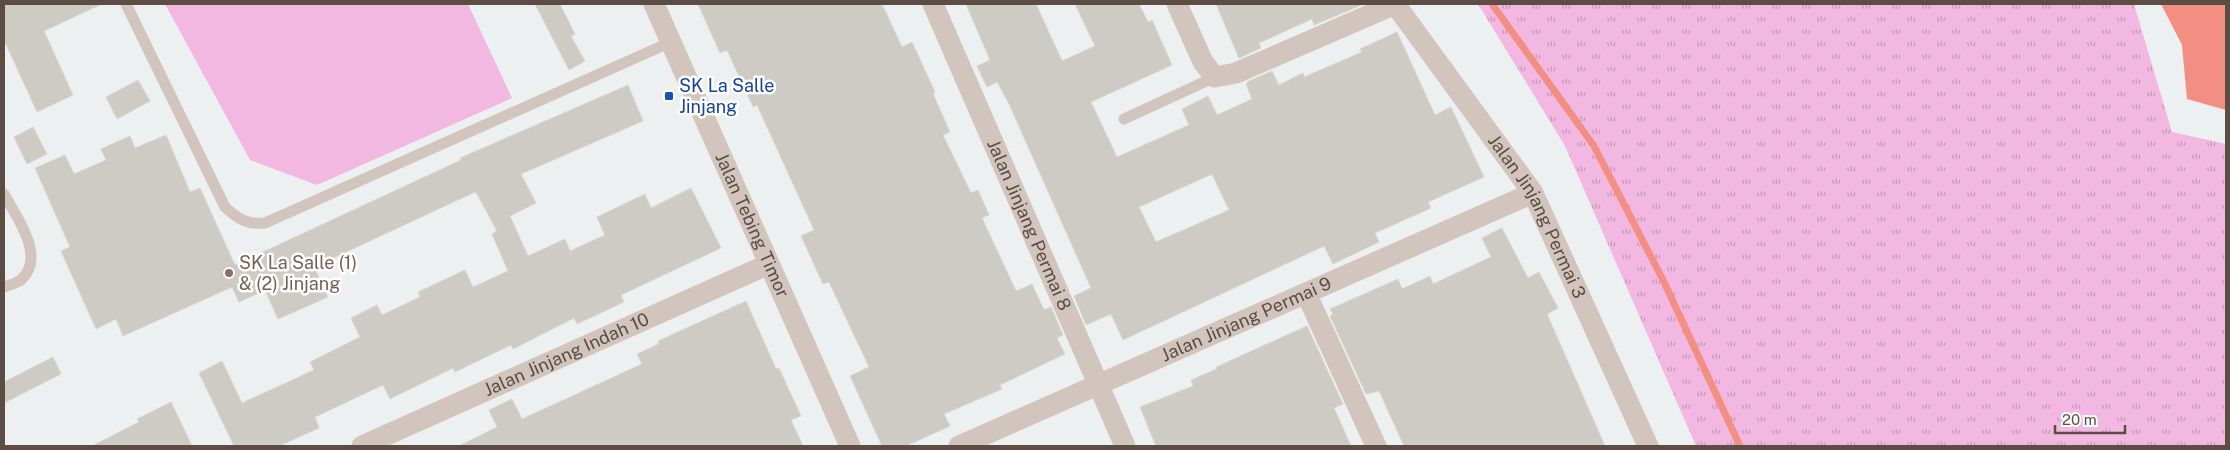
<svg xmlns="http://www.w3.org/2000/svg" width="2230" height="450" viewBox="0 0 2230 450" font-family="'Public Sans',sans-serif">
	<style>
		.grass { fill: url(#grass-tufts) }
		.pitch { fill: #f2b8e1 }
		.water { fill: #f28e82 }
		.lines { fill: none; stroke-linecap: round; stroke-linejoin: round }
		.stream { stroke: #f28e82; stroke-width: 7 }
		.building { fill: #cecac4; stroke: #dad6d1; fill-rule: evenodd }
		.service { stroke: #d1c5bd; stroke-width: 11 }
		.minor { stroke: #d1c5bd; stroke-width: 21 }
		.transit-dot { fill: #1a4fb4; stroke: #fff; stroke-width: 2 }
		.education-dot { fill: #8d6e63; stroke: #fff; stroke-width: 2 }
		.labels { text-anchor: middle; stroke-width: 5; stroke-linejoin: round; paint-order: stroke }
		.transit-label { font-size: 18px; fill: #164399; stroke: #fff; text-anchor: start }
		.street-label { font-size: 18px; fill: #5c4d44; stroke: #fff }
		.education-label { font-size: 18px; fill: #785e54; stroke: #fff; text-anchor: start }
	</style>
	<defs>
		<pattern id="grass-tufts" width="24" height="20" patternUnits="userSpaceOnUse" patternTransform="scale(1.25)"><rect width="24" height="20" fill="#f2b8e1"/><path d="M3 7l-1-3M5 7V3M7 7l1-3M15 17l-1-3M17 17v-4M19 17l1-3" fill="none" stroke="#c798b8"/></pattern>
	</defs>
	<rect width="100%" height="100%" fill="#edf0f0"/>
	<!-- grass -->
	<path class="grass" d="M 1478,4 L 2134,4 L 2172,132 L 2226,144 L 2226,446 L 1696,446 L 1565,146 Z"/>
	<!-- pitch -->
	<path class="pitch" d="M 165,4 L 468,4 L 512,98 L 317,185 L 250,160 Z"/>
	<!-- water -->
	<path class="water" d="M 2161,4 L 2226,4 L 2226,110 L 2187,99 L 2182,45 Z"/>
	<g class="lines">
		<!-- stream -->
		<path class="stream" d="M 1492,4 L 1594,146 L 1664,282 L 1740,446"/>
	</g>
	<!-- building -->
	<g class="building">
		<path d="M 4,4 L 102,4 L 44,31 L 73,95 L 37,112 L 4,40 Z"/>
		<path d="M 535,4 L 560,4 L 575,34 L 571,36 L 585,61 L 569,70 Z"/>
		<path d="M 698,4 L 882,4 L 902,47 L 912,42 L 935,92 L 933,94 L 950,132 L 943,135 L 971,193 L 978,190 L 989,215 L 982,218 L 1016,291 L 1032,284 L 1044,310 L 1051,307 L 1063,335 L 1057,338 L 1065,354 L 1000,385 L 1002,389 L 944,414 L 950,426 L 906,446 L 882,446 L 850,376 L 869,367 L 829,282 L 823,284 L 801,236 L 814,230 L 757,105 L 753,107 L 727,50 L 720,53 Z"/>
		<path d="M 966,4 L 1036,4 L 1062,61 L 1095,46 L 1075,4 L 1139,4 L 1148,22 L 1152,20 L 1172,65 L 1091,102 L 1117,157 L 1189,125 L 1182,109 L 1208,96 L 1217,115 L 1252,99 L 1246,84 L 1249,81 L 1272,71 L 1279,85 L 1303,73 L 1304,77 L 1362,52 L 1360,49 L 1397,32 L 1435,115 L 1451,107 L 1484,177 L 1428,202 L 1431,208 L 1375,233 L 1379,242 L 1333,264 L 1324,246 L 1123,340 L 1111,314 L 1086,325 L 1074,296 L 1091,288 L 1009,104 L 997,82 L 987,87 L 977,66 L 990,60 ZM 1212,174 L 1229,210 L 1156,242 L 1139,207 Z"/>
		<path d="M 1216,4 L 1364,4 L 1314,25 L 1312,19 L 1259,43 L 1261,48 L 1239,58 Z"/>
		<path d="M 138,80 L 150,101 L 117,119 L 106,97 Z"/>
		<path d="M 628,85 L 643,121 L 521,174 L 536,203 L 510,216 L 528,256 L 565,239 L 570,251 L 605,235 L 597,217 L 645,194 L 651,208 L 691,188 L 721,248 L 621,295 L 624,302 L 577,324 L 574,318 L 513,349 L 511,345 L 455,372 L 453,368 L 390,399 L 383,385 L 315,417 L 319,428 L 279,446 L 234,446 L 199,373 L 222,361 L 242,403 L 314,370 L 310,362 L 360,337 L 351,318 L 377,305 L 382,315 L 420,297 L 418,292 L 465,270 L 473,287 L 508,271 L 492,234 L 497,231 L 477,194 L 475,192 L 314,267 L 328,297 L 278,319 L 265,290 L 239,302 L 232,287 L 123,336 L 116,319 L 96,329 L 61,251 L 70,247 L 35,168 L 65,155 L 74,174 L 106,160 L 101,149 L 130,136 L 135,148 L 166,135 L 190,192 L 200,188 L 235,265 L 461,160 L 460,158 Z"/>
		<path d="M 33,127 L 47,154 L 27,164 L 14,137 Z"/>
		<path d="M 1502,228 L 1528,278 L 1539,272 L 1558,308 L 1547,314 L 1605,446 L 1404,446 L 1379,391 L 1366,394 L 1330,316 L 1333,314 L 1330,309 L 1398,279 L 1402,289 L 1430,276 L 1433,284 L 1491,257 L 1482,238 Z"/>
		<path d="M 746,301 L 776,369 L 779,368 L 801,416 L 791,420 L 803,446 L 459,446 L 497,427 L 489,410 L 512,399 L 522,419 L 642,364 L 637,354 L 659,344 L 658,341 Z"/>
		<path d="M 1307,326 L 1343,404 L 1334,408 L 1351,446 L 1156,446 L 1140,407 L 1193,386 L 1191,380 L 1217,369 L 1216,367 Z"/>
		<path d="M 53,357 L 61,374 L 4,403 L 4,382 Z"/>
		<path d="M 171,402 L 192,446 L 92,446 L 139,422 L 137,419 Z"/>
	</g>
	<g class="lines">
		<!-- service -->
		<g class="service">
			<path d="M 126,4 L 225,207 C 238,219 247,225 265,223 L 671,42"/>
			<path d="M 1124,119 L 1215,77"/>
			<path d="M 4,194 C 16,216 46,256 22,279 C 18,283 9,285 4,287"/>
		</g>
		<!-- minor -->
		<g class="minor">
			<path id="s1" d="M 654,4 L 850,446"/>
			<path id="s2" d="M 933,4 L 1125,446"/>
			<path id="s3" d="M 1177,4 L 1203,62 L 1215,77 L 1236,73 L 1395,4 L 1533,193 L 1648,446"/>
			<path d="M 1306,293 L 1376,446"/>
			<path id="s4" d="M 362,446 L 769,264"/>
			<path id="s5" d="M 959,446 L 1533,193"/>
		</g>
	</g>
	<!-- markers -->
	<rect class="transit-dot" x="664" y="91" width="10" height="10" rx="2.5"/>
	<circle class="education-dot" cx="229" cy="273" r="5"/>
	<g class="labels">
		<!-- transit labels -->
		<g class="transit-label">
			<text x="679" y="92">SK La Salle<tspan x="679" dy="21">Jinjang</tspan></text>
		</g>
		<!-- street labels -->
		<g class="street-label">
			<text dy="6" stroke="none"><textPath href="#s3" startOffset="534">Jalan Jinjang Permai 3</textPath></text>
			<text dy="6" stroke="none"><textPath href="#s1" startOffset="242">Jalan Tebing Timor</textPath></text>
			<text dy="6" stroke="none"><textPath href="#s2" startOffset="241">Jalan Jinjang Permai 8</textPath></text>
			<text dy="6" stroke="none"><textPath href="#s5" startOffset="314">Jalan Jinjang Permai 9</textPath></text>
			<text dy="6" stroke="none"><textPath href="#s4" startOffset="224">Jalan Jinjang Indah 10</textPath></text>
		</g>
		<!-- education labels -->
		<g class="education-label">
			<text x="239" y="269">SK La Salle (1)<tspan x="239" dy="21">&amp; (2) Jinjang</tspan></text>
		</g>
	</g>
	<!-- border -->
	<rect width="2230" height="450" fill="none" stroke="#5c4d44" stroke-width="10"/>
	<!-- scale -->
	<path d="M2055 425v8h70v-8" fill="none" stroke="#5c4d44" stroke-width="2.5"/>
	<text x="2062" y="425" font-size="15" fill="#5c4d44" stroke="#ffffff" stroke-width="4" paint-order="stroke">20 m</text>
</svg>
